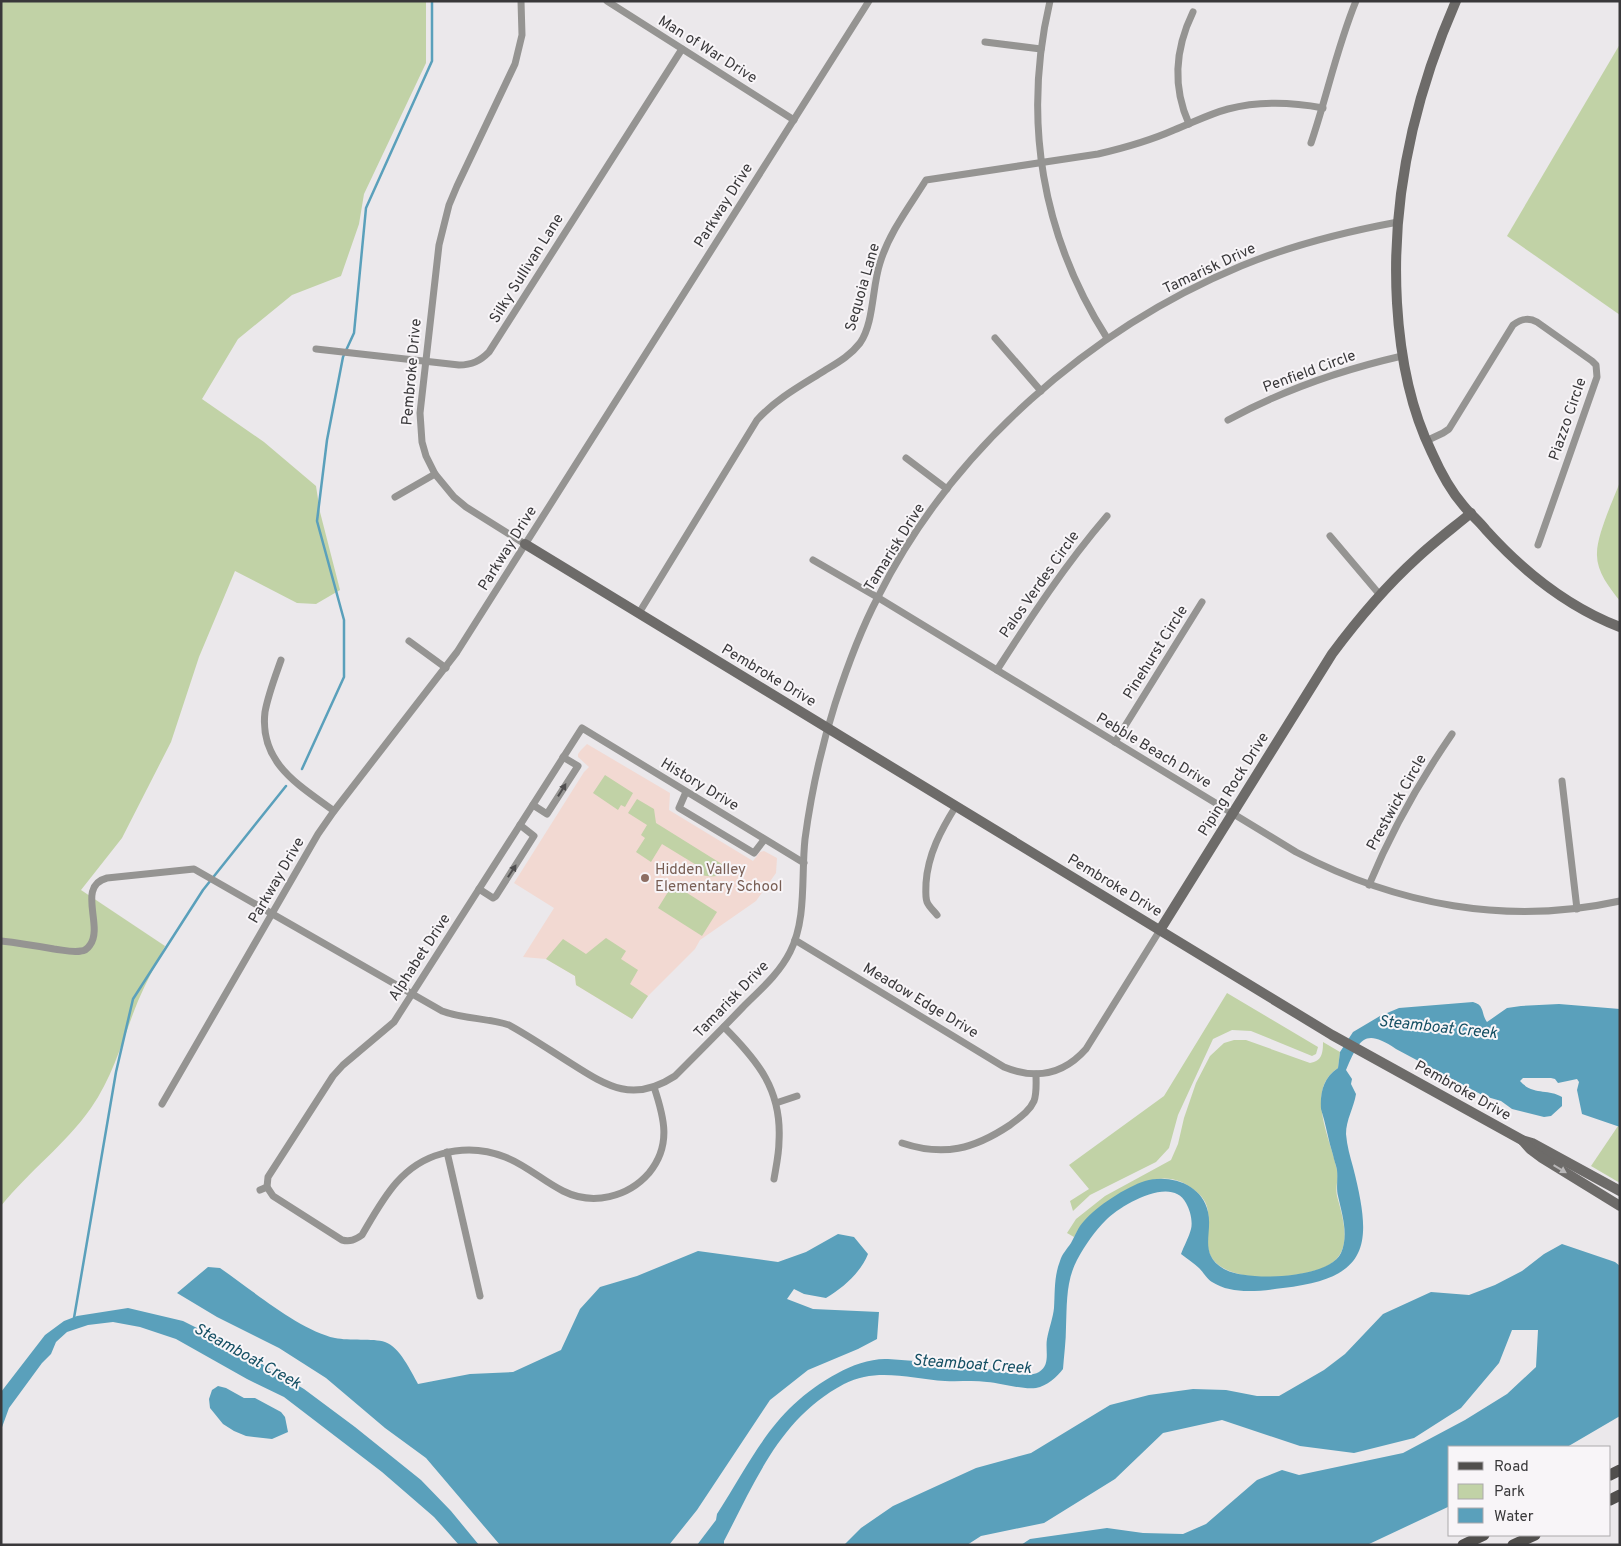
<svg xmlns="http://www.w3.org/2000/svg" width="1621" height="1546" viewBox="0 0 1621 1546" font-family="Overpass,sans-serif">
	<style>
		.education { fill: #f2d9d2 }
		.green { fill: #c1d2a6 }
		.water { fill: #5aa0bb }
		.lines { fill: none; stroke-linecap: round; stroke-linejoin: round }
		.stream { stroke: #5aa0bb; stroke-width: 2.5 }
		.street { stroke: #959492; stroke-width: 7 }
		.secondary { stroke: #6d6b69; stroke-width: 10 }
		.primary { stroke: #514f4d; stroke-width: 11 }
		.oneway { fill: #504f50 }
		.oneway2 { fill: #b9b7b8 }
		.education-dot { fill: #8d6e63; stroke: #f8f5f8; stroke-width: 2 }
		.labels { text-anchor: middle; stroke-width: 4; stroke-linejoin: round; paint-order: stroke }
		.street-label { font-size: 15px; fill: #39383a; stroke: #f8f5f8 }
		.education-label { font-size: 15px; fill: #785e54; stroke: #f8f5f8; text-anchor: start }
		.water-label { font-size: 16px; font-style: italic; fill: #144f63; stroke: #f8f5f8 }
	</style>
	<rect width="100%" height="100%" fill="#ebe8eb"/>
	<!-- education -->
	<path class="education" d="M 587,744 L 670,793 L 669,810 L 753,861 L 760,852 L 764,851 L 777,858 L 776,873 L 756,901 L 700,940 L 695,949 L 648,996 L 632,1019 L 576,985 L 575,976 L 546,959 L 523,957 L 554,908 L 514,883 L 584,772 L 589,767 L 578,757 L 578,754 L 581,750 Z"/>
	<!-- green -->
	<g class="green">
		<path d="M 1,1 L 426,1 L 426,63 L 364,194 L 359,224 L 341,276 L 292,295 L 238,339 L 202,399 L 264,442 L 316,486 L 320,512 L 340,590 L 316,604 L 297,603 L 235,571 L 199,657 L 171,742 L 122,838 L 81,890 L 165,946 C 156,964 146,982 138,1001 C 123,1038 114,1075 91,1108 C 65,1145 29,1171 1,1206 Z"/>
		<path d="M 1620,44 L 1620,315 L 1507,236 Z"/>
		<path d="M 1620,482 L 1620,601 C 1609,587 1596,571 1597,553 C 1597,535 1613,500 1620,482 Z"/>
		<path d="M 605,775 L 633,793 L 625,807 L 621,805 L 618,810 L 593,793 Z"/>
		<path d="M 637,799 L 654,809 L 656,823 L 725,866 L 723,875 C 713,877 703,878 695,870 L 698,866 L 662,844 L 651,862 L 636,852 L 645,838 L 641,835 L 647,825 L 628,813 Z"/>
		<path d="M 673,884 L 717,912 L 702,936 L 658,908 Z"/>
		<path d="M 606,938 L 626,951 L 621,959 L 638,970 L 630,984 L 648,996 L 632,1019 L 576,985 L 575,976 L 546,959 L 563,939 L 586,954 Z"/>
		<path d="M 1227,993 L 1318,1047 L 1316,1054 L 1312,1056 L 1251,1031 L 1232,1030 L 1213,1039 L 1178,1115 L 1169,1148 L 1156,1162 L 1090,1195 L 1073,1211 L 1070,1201 L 1089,1189 L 1069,1165 L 1164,1096 Z"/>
		<path d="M 1234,1040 L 1246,1040 L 1310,1063 C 1322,1061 1323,1053 1323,1042 L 1340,1052 L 1338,1068 C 1304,1090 1331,1139 1337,1170 C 1339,1178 1335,1187 1337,1196 C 1344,1222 1355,1255 1323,1268 C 1296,1279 1215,1287 1208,1248 C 1205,1229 1215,1209 1199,1194 C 1168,1164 1136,1183 1108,1203 C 1091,1216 1084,1219 1074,1237 L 1067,1233 L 1076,1219 L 1105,1196 L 1171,1160 L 1178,1144 L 1184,1118 L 1196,1083 L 1210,1056 L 1224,1043 Z"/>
		<path d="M 1620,1123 L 1620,1183 L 1591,1166 Z"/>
	</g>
	<!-- water -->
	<g class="water">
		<path d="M 1473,1002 C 1485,1005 1481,1014 1487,1022 L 1507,1008 L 1521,1006 L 1559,1004 L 1620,1009 L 1620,1127 L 1582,1114 L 1577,1090 L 1579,1082 L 1577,1079 L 1558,1083 L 1555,1079 L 1551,1078 L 1523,1078 L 1520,1081 C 1533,1096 1548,1088 1562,1097 L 1562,1106 L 1551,1116 L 1544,1117 L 1512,1109 L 1501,1101 L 1484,1096 L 1396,1049 C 1364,1027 1359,1040 1346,1070 L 1352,1079 L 1351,1084 L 1356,1094 C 1354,1107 1346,1120 1346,1134 C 1347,1146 1350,1156 1353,1167 C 1373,1245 1370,1278 1283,1288 C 1260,1291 1232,1295 1212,1282 C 1206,1278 1204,1273 1199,1268 C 1194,1263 1187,1259 1181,1254 C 1184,1246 1189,1237 1191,1229 C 1193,1221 1190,1210 1186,1203 C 1172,1175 1121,1205 1106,1220 C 1095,1231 1085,1245 1077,1260 C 1066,1281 1067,1303 1066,1327 C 1066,1341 1064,1355 1063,1369 C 1057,1377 1047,1386 1036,1388 C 1023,1390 1001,1383 987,1382 C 973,1380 959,1382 945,1381 C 911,1379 877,1367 844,1384 C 780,1418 756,1480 724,1541 L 724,1545 L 697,1545 L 716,1520 L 717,1514 C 754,1456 774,1407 838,1373 C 852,1365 872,1358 888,1359 C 919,1361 951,1364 982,1368 C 995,1370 1028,1379 1039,1372 C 1051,1365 1045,1350 1047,1339 C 1049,1328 1053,1318 1054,1308 C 1055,1292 1054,1276 1060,1261 C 1062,1254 1067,1249 1071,1243 C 1075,1236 1078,1227 1084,1221 C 1097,1206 1126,1187 1145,1181 C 1170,1174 1202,1184 1208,1212 C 1213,1233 1198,1254 1224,1269 C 1246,1282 1329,1279 1341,1253 C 1349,1235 1342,1214 1338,1196 C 1336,1188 1338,1179 1337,1170 C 1336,1165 1334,1160 1333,1155 C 1328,1140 1326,1124 1321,1109 C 1320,1093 1323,1078 1338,1068 L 1340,1052 L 1353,1032 L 1380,1016 L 1399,1008 Z"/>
		<path d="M 838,1234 L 854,1237 L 868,1254 C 861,1272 843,1288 826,1298 L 804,1294 L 794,1289 L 787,1299 L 813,1309 L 879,1312 L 877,1339 L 858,1349 L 808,1370 L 770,1400 L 697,1510 L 669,1545 L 500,1545 L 426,1458 L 385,1428 L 326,1378 L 279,1348 L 217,1317 L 177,1293 L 208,1267 L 220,1268 C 252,1290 299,1330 335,1338 C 349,1341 373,1338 385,1342 C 400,1347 411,1372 418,1384 L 470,1374 L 513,1372 L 561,1350 L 580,1309 L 600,1287 L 637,1276 L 698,1251 L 778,1262 L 806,1252 Z"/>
		<path d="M 1562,1244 L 1615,1262 L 1620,1266 L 1620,1416 L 1567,1447 L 1450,1447 L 1450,1506 L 1367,1545 L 1021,1545 L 1030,1539 L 1107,1528 L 1143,1533 L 1183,1534 L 1206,1524 L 1257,1480 L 1282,1470 L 1299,1475 L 1403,1453 L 1465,1420 L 1507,1394 L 1536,1367 L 1538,1330 L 1512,1330 L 1499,1363 L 1461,1408 L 1414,1438 L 1354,1453 L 1300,1446 L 1222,1420 L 1163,1433 L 1115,1479 L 1044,1523 L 981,1536 L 967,1545 L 844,1545 L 861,1528 L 893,1506 L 976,1468 L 1031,1453 L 1110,1405 L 1149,1395 L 1193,1389 L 1226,1390 L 1257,1396 L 1279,1396 L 1324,1370 L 1345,1354 L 1383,1314 L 1431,1292 L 1469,1295 L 1495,1285 L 1522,1271 L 1544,1254 Z"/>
		<path d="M 128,1308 L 183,1321 L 223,1341 L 304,1389 L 355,1427 L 421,1480 L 451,1511 L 479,1545 L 459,1545 L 434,1517 L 382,1472 L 284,1397 L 247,1379 L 176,1339 L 140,1327 L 113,1322 L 88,1325 L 67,1332 L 56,1342 L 51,1354 L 42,1363 L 9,1408 L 1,1430 L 1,1392 L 45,1335 L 64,1321 L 77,1316 Z"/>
		<path d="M 218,1386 L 226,1388 L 244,1398 L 255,1398 L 281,1412 L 285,1417 L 288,1432 L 272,1439 L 246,1436 L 234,1431 L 223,1424 L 210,1408 L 209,1399 L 212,1390 Z"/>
	</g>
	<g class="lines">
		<!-- stream -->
		<g class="stream">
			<path d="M 302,769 L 344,677 L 344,620 L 317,521 L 327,440 L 343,357 L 354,333 L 366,208 L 432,61 L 432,1"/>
			<path d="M 74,1318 L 116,1072 L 133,999 L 203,890 L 286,786"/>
		</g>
		<!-- street -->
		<g class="street">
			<path d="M 521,1 L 522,35 L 515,64 L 457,186 L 449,205 L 439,245 L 420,413 L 422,442 L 426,456 L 435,474 L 454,497 L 466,507 L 525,544"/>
			<path d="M 607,1 L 794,120"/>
			<path d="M 1050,1 C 1022,120 1042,236 1107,338"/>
			<path d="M 985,42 L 1041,49"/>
			<path d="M 1189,124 C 1172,86 1175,49 1193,12"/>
			<path d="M 1311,143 C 1327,96 1337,47 1356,1"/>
			<path d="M 995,338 L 1041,391"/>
			<path d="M 316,349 L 459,365 C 472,365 480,361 489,352 L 682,49"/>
			<path d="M 1228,420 C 1283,390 1341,370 1402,356"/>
			<path d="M 1426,441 L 1443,433 L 1449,429 L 1513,325 C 1521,319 1528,317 1537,322 L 1592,361 L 1596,365 L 1597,377 L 1538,545"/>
			<path d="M 906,458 L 947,489"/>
			<path d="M 395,497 L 435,474"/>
			<path d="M 1330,536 L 1380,595"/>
			<path d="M 813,560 L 877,597 L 1296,852 C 1397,905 1507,926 1620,901"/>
			<path d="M 639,613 L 757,420 C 776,399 800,386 824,371 C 837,363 850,356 860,343 C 874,323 872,287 880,263 C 889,233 909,207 926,180 L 1098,154 C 1124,148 1149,141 1174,130 C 1192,123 1209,114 1228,109 C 1259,101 1291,102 1323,108"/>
			<path d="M 409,641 L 446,668"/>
			<path d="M 281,660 C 275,677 268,695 265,712 C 259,763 299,785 334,811"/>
			<path d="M 997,670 C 1031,617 1065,565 1107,516"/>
			<path d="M 1115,742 L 1202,602"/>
			<path d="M 1562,781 L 1577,909"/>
			<path d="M 686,792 L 679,808 L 754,853 L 764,840"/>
			<path d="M 533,805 L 547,814 L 578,766 L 563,757"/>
			<path d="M 1369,885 C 1391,832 1419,782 1452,734"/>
			<path d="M 479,889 L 493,898 L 496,896 L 534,836 L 520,825"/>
			<path d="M 937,915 C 934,911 929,907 927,902 C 925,896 926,889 926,883 C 928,854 941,830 956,806"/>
			<path d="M 795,940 L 1004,1067 C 1036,1080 1063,1075 1086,1049 L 1160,930"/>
			<path d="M 1,941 C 19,943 37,946 54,949 C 63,950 73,953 81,951 C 85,951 88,948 90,945 C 104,926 76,886 107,878 L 194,869 L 442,1011 C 464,1019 487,1018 509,1025 C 531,1037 551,1051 572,1064 C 608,1087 634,1103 675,1076 C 698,1053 721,1030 743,1007 C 760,990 779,974 790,952 C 807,919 801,876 805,839 C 811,794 821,748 835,704 C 847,667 860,631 878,597 C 952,449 1090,329 1241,266 C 1292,245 1344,232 1398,222"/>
			<path d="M 724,1027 C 758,1061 782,1090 779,1141 C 779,1154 776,1167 774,1179"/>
			<path d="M 654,1087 C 664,1117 672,1145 649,1173 C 628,1197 593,1206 563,1191 C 543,1181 526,1165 505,1157 C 485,1149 462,1148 441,1154 C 400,1165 382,1201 362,1235 C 355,1240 350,1242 342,1240 L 273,1196 L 267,1187 L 268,1177 L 333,1076 L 343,1065 L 394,1022 L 582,728 L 804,863"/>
			<path d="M 776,1103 L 797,1096"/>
			<path d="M 162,1104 L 318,834 L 334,811 L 457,652 L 869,1"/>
			<path d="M 902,1143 C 944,1157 974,1149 1010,1125 C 1019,1118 1029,1112 1034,1101 C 1037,1093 1036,1083 1036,1074"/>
			<path d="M 447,1152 L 480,1296"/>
			<path d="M 260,1190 L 267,1187"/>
		</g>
		<!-- secondary -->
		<g class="secondary">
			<path d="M 1456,1 C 1414,97 1391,198 1397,303 C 1400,355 1409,406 1432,453 C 1440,471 1450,490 1463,505 C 1470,514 1479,521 1486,530 C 1523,571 1568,607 1620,627"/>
			<path d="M 525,544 L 1332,1035 L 1522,1140 L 1532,1143 L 1620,1191"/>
			<path d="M 1160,930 L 1332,654 C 1358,619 1385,587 1417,558 C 1434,542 1453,528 1471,513"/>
			<path d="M 1522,1140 L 1530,1149 L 1542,1158 L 1620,1206"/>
		</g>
		<!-- primary -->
		<g class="primary">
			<path d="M 1610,1475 L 1620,1470"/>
			<path d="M 1610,1500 L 1620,1495"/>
			<path d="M 1463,1545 L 1484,1535"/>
			<path d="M 1513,1545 L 1535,1535"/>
		</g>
	</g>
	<!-- one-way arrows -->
	<defs><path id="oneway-solid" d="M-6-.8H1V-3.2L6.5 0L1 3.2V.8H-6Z" transform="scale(1.25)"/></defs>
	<g class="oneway">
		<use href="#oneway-solid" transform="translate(562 790) rotate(-58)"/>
		<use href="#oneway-solid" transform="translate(512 871) rotate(-57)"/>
	</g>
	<use class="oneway2" href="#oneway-solid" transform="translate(1560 1169) rotate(31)"/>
	<!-- markers -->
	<circle class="education-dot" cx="645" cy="878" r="5"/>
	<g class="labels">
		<!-- street labels -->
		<g class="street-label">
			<text transform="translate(708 49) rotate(32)" y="5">Man of War Drive</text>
			<text transform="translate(723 205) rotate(-58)" y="5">Parkway Drive</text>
			<text transform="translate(526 268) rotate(-58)" y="5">Silky Sullivan Lane</text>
			<text transform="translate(1209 268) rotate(-25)" y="5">Tamarisk Drive</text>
			<text transform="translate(862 287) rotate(-74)" y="5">Sequoia Lane</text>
			<text transform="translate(1309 371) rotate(-20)" y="5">Penfield Circle</text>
			<text transform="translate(411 372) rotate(-85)" y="5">Pembroke Drive</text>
			<text transform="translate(1567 419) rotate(-71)" y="5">Piazzo Circle</text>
			<text transform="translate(894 547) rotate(-58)" y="5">Tamarisk Drive</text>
			<text transform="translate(507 548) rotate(-58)" y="5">Parkway Drive</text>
			<text transform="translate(1039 584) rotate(-55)" y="5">Palos Verdes Circle</text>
			<text transform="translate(1155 652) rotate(-58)" y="5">Pinehurst Circle</text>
			<text transform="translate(769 675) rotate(31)" y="5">Pembroke Drive</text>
			<text transform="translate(1154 750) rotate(31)" y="5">Pebble Beach Drive</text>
			<text transform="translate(700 784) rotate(31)" y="5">History Drive</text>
			<text transform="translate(1233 784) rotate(-58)" y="5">Piping Rock Drive</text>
			<text transform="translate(1396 802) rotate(-61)" y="5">Prestwick Circle</text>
			<text transform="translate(276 880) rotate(-60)" y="5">Parkway Drive</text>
			<text transform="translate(1115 885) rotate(31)" y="5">Pembroke Drive</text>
			<text transform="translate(419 957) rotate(-57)" y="5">Alphabet Drive</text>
			<text transform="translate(731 999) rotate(-46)" y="5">Tamarisk Drive</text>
			<text transform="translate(921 1000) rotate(31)" y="5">Meadow Edge Drive</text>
			<text transform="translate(1463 1090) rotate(29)" y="5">Pembroke Drive</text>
		</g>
		<!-- education labels -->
		<g class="education-label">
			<text x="655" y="874">Hidden Valley<tspan x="655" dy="17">Elementary School</tspan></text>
		</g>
		<!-- water labels -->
		<g class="water-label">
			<text transform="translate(1438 1026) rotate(6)" y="6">Steamboat Creek</text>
			<text transform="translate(248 1355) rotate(29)" y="6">Steamboat Creek</text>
			<text transform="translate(972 1363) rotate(4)" y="6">Steamboat Creek</text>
		</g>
	</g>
	<!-- border -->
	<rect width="1621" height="1546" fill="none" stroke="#39383a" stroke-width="5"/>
	<!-- legend -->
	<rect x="1448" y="1446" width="162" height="90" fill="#f8f5f8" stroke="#aca9ac"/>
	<rect x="1458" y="1462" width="25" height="8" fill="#514f4d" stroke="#aca9ac"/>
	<text x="1494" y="1471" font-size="15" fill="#39383a">Road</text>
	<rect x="1458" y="1484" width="25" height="15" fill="#c1d2a6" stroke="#aca9ac"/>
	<text x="1494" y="1496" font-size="15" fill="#39383a">Park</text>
	<rect x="1458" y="1508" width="25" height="15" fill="#5aa0bb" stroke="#aca9ac"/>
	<text x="1494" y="1521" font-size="15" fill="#39383a">Water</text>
</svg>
